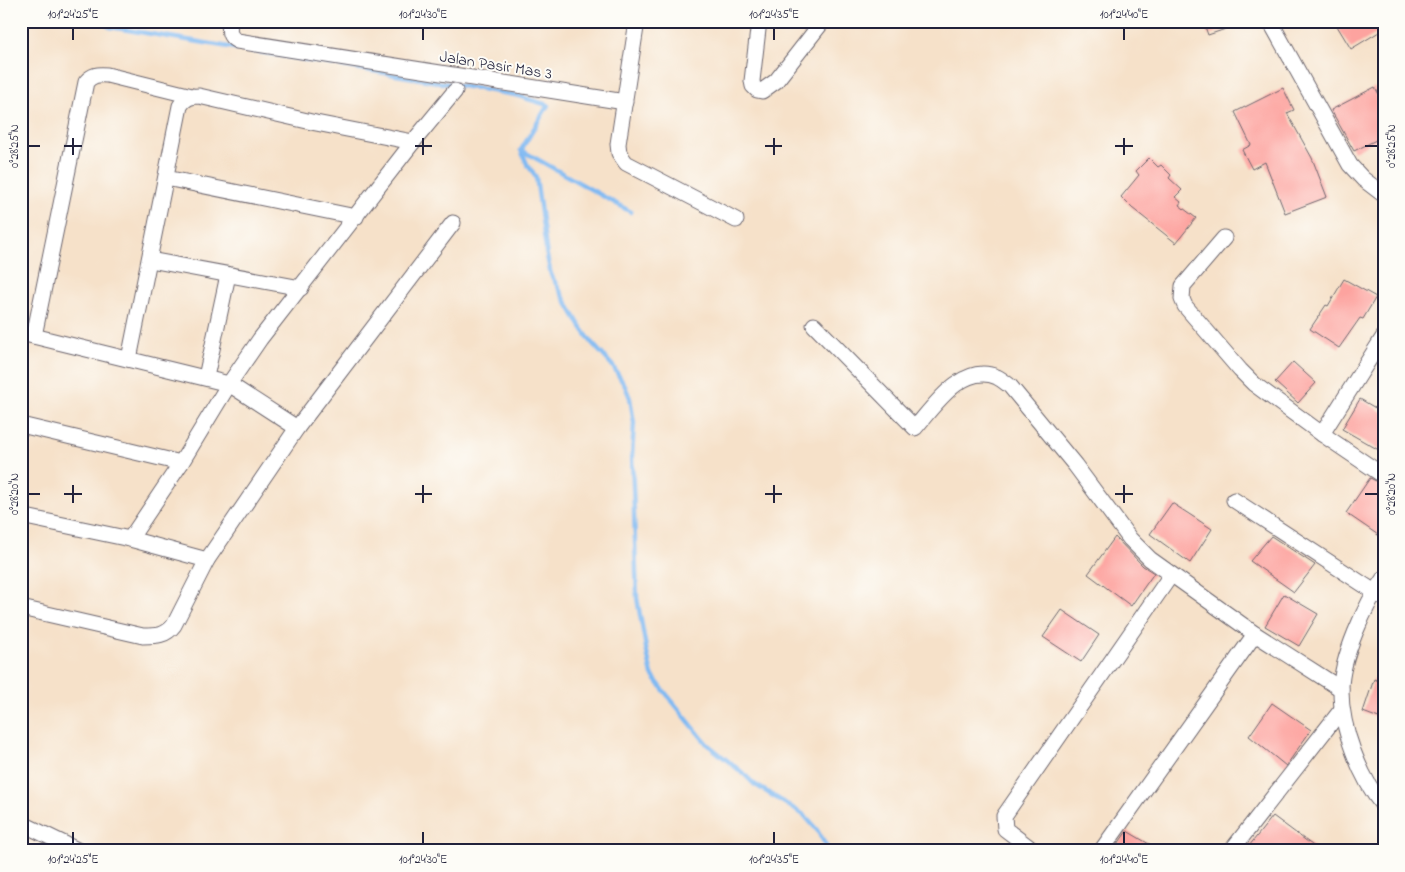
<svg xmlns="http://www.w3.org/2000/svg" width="1405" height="872" viewBox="0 0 1405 872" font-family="'Indie Flower',sans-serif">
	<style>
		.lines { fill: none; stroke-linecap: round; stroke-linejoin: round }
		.stream { stroke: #81baf2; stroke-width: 4.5 }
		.building { fill: #fda39f }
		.minor-casing { stroke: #6c656d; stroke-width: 17 }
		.minor { stroke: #fff; stroke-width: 15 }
		.ticks { fill: none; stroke: #22223b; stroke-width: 2 }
		.labels { text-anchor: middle; stroke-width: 4; stroke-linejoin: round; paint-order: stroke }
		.street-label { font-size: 16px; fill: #22223b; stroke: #fdfcf7 }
		.neatline { fill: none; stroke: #22223b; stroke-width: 2 }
		.ticks-label { font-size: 12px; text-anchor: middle; fill: #22223b }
	</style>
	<rect width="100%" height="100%" fill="#fdfcf7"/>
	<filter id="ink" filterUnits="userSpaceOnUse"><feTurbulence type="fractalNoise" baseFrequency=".02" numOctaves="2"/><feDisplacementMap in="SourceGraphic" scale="10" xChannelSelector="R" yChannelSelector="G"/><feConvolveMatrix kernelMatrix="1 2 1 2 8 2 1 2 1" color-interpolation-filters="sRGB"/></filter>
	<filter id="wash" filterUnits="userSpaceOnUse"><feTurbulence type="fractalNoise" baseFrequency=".0096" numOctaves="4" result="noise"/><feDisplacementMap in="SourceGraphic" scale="20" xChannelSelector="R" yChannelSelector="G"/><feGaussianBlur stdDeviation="1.12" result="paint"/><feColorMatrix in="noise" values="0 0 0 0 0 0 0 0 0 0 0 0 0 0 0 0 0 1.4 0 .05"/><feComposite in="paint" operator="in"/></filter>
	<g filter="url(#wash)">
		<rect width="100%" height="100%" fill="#f6e1c9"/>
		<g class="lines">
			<!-- stream -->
			<g class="stream">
				<path d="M 98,21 L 110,27 L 515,95 L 548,105 L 521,150 L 527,164 L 536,177 L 547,256 L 551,275 L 579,324 L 592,343 L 612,365 L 625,386 L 630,398 L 634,423 L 632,456 L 637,598 L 646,648 L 652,675 L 668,696 L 707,744 L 744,774 L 754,784 L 804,815 L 817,830 L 829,851"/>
				<path d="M 521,150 L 631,212"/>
			</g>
		</g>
		<g id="blocks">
			<!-- building -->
			<g class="building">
				<path d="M 1203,21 L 1243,21 L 1243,23 L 1208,35 Z"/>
				<path d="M 1334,21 L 1384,21 L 1384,29 L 1351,49 Z"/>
				<path d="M 1375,87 L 1384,104 L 1384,136 L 1354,151 L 1331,110 Z"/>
				<path d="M 1283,88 L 1294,110 L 1287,113 L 1312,158 L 1327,197 L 1285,213 L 1265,162 L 1252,169 L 1242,150 L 1251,145 L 1235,112 Z"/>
				<path d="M 1149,158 L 1158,167 L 1161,165 L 1171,175 L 1169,178 L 1182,190 L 1175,197 L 1181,202 L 1179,205 L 1196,218 L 1176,243 L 1132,208 L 1121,197 L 1139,175 L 1136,171 Z"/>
				<path d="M 1344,279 L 1376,297 L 1363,319 L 1360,318 L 1339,348 L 1310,329 L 1326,305 L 1328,306 Z"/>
				<path d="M 1293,362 L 1316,383 L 1298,403 L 1275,382 Z"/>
				<path d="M 1360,399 L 1384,413 L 1384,453 L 1342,429 Z"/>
				<path d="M 1370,478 L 1384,485 L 1384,539 L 1346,513 Z"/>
				<path d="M 1172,503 L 1212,529 L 1190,563 L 1150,534 Z"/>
				<path d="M 1271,536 L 1315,565 L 1294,592 L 1250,561 Z"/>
				<path d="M 1115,537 L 1143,566 L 1154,573 L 1131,606 L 1088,574 Z"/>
				<path d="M 1284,594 L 1318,614 L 1299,646 L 1265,626 Z"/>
				<path d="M 1062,610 L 1099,635 L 1081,662 L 1043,637 Z"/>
				<path d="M 1374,679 L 1384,683 L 1384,720 L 1363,712 Z"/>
				<path d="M 1272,703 L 1311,730 L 1286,766 L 1249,736 Z"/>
				<path d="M 1273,816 L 1320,851 L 1245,851 Z"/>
				<path d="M 1127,831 L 1161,851 L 1113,851 Z"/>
			</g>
		</g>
	</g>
	<g filter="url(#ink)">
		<use href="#blocks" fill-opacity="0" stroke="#6c656d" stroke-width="1"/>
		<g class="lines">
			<!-- minor casing -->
			<g class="minor-casing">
				<g id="minor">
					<path d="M 230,21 C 229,31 228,36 237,41 L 625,102"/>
					<path d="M 637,21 L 618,144 L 619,153 L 626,163 L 736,220"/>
					<path d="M 759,21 L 752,81 L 753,86 L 757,90 L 762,91 L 776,81 L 823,21"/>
					<path d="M 1270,21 L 1350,165 L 1363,179 L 1384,195"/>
					<path d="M 166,178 L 356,217"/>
					<path d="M 1224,238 L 1183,286 L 1182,299 L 1185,306 L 1240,370 L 1254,384 L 1322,434 L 1384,476"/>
					<path d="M 150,260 L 301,288"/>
					<path d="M 814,325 L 915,428 C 934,406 963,362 997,377 C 1001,379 1006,383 1010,386 L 1075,465 L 1130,539 L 1150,559 L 1255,634 L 1341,689"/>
					<path d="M 21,333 L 229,384 L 297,428"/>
					<path d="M 34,336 L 86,82 C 92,75 98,74 107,75 L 192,96"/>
					<path d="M 129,359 L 180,106 C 185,98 191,96 199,96 L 316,123 L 413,142"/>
					<path d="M 206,377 L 228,275"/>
					<path d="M 21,425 L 181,463"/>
					<path d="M 1322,434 L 1384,336"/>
					<path d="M 1234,500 L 1384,598"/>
					<path d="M 21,516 L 130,539 L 207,560"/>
					<path d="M 130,539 L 181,463 L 229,384 L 260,339 L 413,142 L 455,91"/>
					<path d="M 1384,578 C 1366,603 1340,660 1341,691 C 1341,728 1360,778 1384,807"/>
					<path d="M 21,608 L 143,636 C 156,636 166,636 174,625 L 207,560 L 297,428 L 453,223"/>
					<path d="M 21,823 L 79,851"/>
					<path d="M 1034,851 L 1005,829 L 1004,816 L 1171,575"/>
					<path d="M 1101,851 L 1255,634"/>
					<path d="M 1231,851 L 1342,709"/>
				</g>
			</g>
			<!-- minor -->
			<use href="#minor" class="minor"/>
		</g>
	</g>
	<!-- ticks -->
	<path class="ticks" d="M 73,28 L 73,40M 423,28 L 423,40M 774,28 L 774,40M 1124,28 L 1124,40M 73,138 L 73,155M 423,138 L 423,155M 774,138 L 774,155M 1124,138 L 1124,155M 28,146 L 40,146M 64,146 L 82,146M 415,146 L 432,146M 765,146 L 782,146M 1115,146 L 1133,146M 1365,146 L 1378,146M 73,485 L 73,503M 423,485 L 423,503M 774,485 L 774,503M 1124,485 L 1124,503M 28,494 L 40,494M 64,494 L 82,494M 415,494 L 432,494M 765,494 L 782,494M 1115,494 L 1133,494M 1365,494 L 1378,494M 73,832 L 73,844M 423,832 L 423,844M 774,832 L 774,844M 1124,832 L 1124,844"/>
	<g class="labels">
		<!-- street labels -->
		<g class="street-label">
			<text transform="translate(496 64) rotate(9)" y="6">Jalan Pasir Mas 3</text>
		</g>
	</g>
	<!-- margin -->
	<rect width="1405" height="872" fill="none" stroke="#fdfcf7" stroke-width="55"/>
	<rect x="28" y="28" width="1350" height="816" class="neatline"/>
	<g class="ticks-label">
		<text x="73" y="18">101°24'25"E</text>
		<text x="423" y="18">101°24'30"E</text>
		<text x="774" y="18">101°24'35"E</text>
		<text x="1124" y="18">101°24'40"E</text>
		<text transform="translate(14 146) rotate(-90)" y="4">0°28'25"N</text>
		<text transform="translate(1391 146) rotate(-90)" y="4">0°28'25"N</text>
		<text transform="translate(14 494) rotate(-90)" y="4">0°28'20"N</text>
		<text transform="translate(1391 494) rotate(-90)" y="4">0°28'20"N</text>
		<text x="73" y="863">101°24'25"E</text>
		<text x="423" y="863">101°24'30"E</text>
		<text x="774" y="863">101°24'35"E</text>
		<text x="1124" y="863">101°24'40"E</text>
	</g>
</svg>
